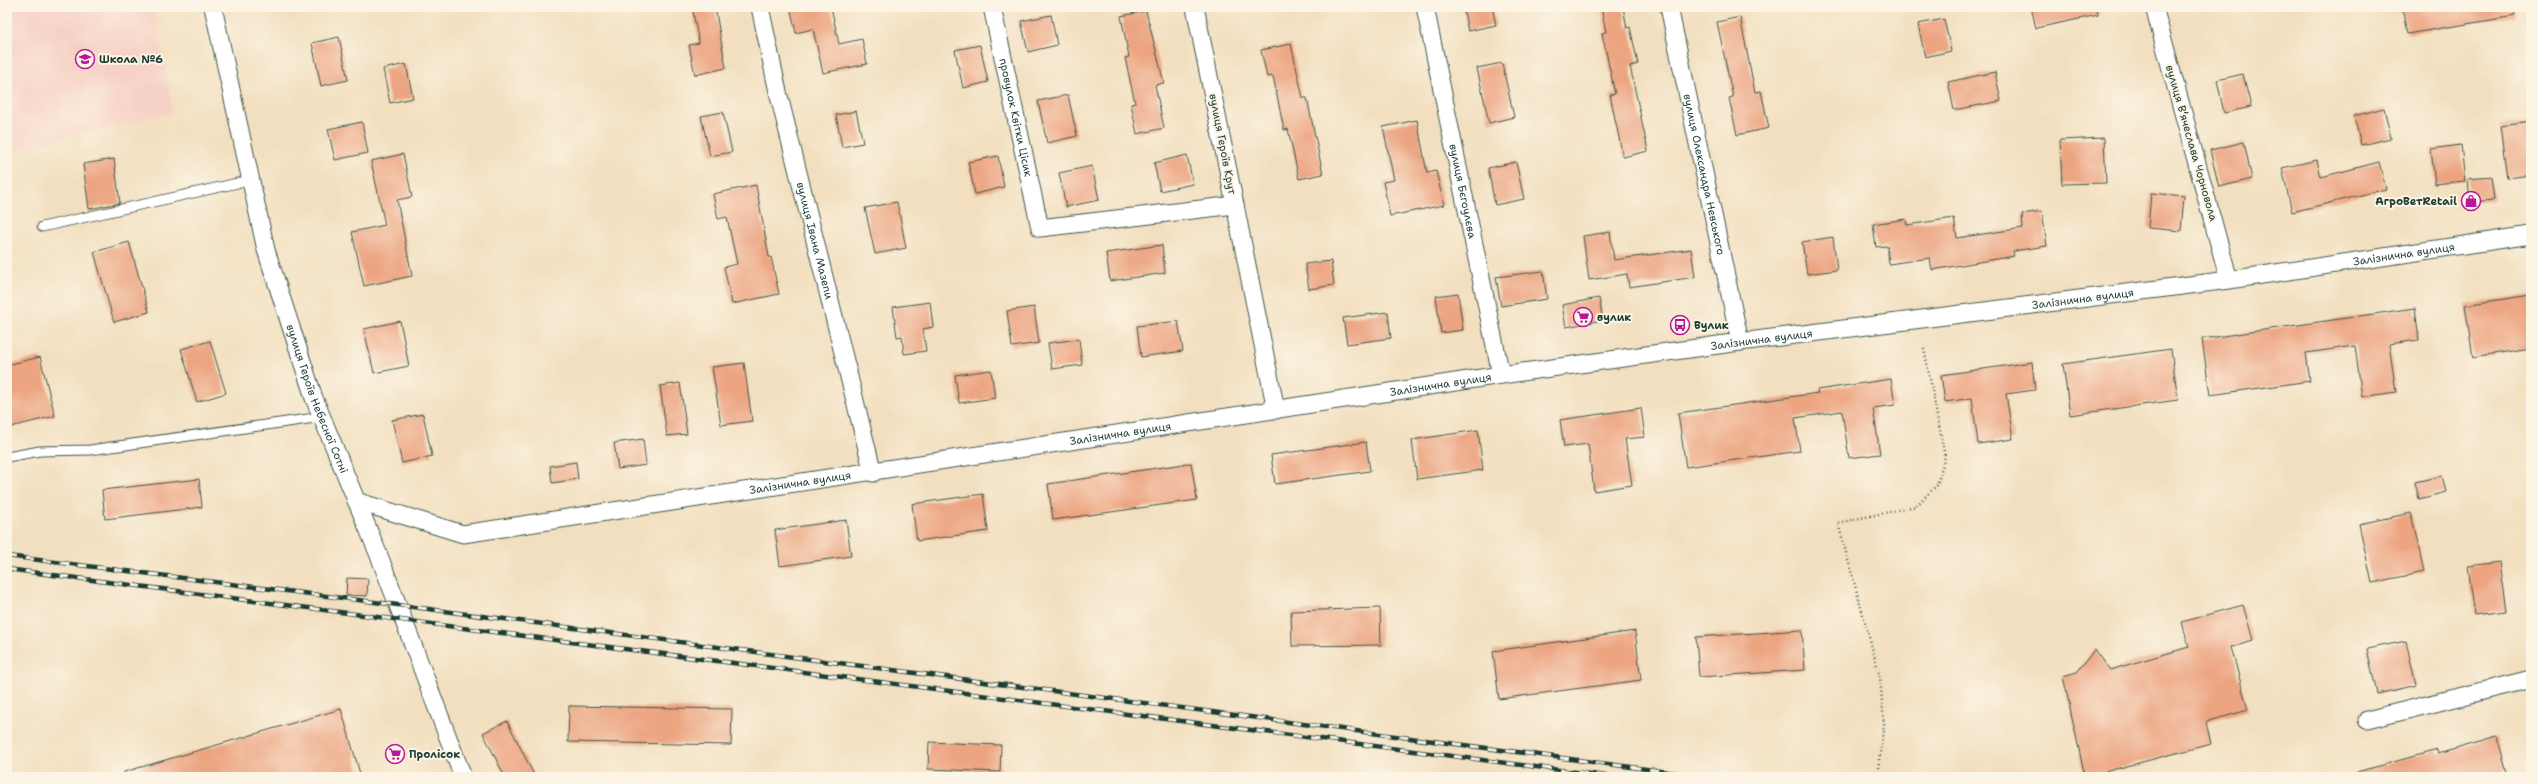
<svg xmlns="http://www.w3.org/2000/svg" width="2538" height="784" viewBox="0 0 2538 784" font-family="'Shantell Sans',sans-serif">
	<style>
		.built { fill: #f6d1c5 }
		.building { fill: #eca481 }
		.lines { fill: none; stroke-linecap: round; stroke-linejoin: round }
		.service-casing { stroke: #3f5549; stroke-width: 11 }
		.minor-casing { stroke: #3f5549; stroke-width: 19 }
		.path { stroke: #3f5549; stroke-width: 2.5; stroke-dasharray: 1 3; stroke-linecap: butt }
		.service { stroke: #fff; stroke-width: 9 }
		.minor { stroke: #fff; stroke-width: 17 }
		.rail-casing { stroke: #1f3d34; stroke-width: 4.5 }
		.rail { stroke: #fcf5e5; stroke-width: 3; stroke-dasharray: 9; stroke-linecap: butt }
		.labels { text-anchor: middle; stroke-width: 4; stroke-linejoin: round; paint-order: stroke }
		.poi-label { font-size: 11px; font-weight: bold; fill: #1f3d34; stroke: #fcf5e5; text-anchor: start }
		.street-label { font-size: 11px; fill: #1f3d34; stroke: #fcf5e5 }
	</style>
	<rect width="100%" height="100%" fill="#fcf5e5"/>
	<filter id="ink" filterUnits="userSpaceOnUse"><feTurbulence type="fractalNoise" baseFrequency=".025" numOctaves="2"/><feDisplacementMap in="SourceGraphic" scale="8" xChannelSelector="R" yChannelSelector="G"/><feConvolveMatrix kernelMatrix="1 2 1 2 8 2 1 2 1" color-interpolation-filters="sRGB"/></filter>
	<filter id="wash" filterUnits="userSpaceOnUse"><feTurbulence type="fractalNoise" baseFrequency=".012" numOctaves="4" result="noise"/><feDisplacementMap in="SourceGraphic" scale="16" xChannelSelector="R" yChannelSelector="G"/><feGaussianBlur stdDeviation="0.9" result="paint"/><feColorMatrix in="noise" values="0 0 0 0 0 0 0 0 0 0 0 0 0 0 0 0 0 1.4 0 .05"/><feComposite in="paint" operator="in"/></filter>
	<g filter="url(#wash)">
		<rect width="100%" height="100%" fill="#f2dfbf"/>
		<!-- built -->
		<path class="built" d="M 7,7 L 154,7 L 173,112 L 7,152 Z"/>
		<g id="blocks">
			<!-- building -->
			<g class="building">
				<path d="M 692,7 L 715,7 L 726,68 L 695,75 L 689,45 L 699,43 Z"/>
				<path d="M 790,7 L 831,7 L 839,44 L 862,39 L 867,64 L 823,73 L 813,29 L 796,33 Z"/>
				<path d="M 1463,7 L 1492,7 L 1496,25 L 1468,31 Z"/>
				<path d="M 1601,7 L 1623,7 L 1627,28 L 1630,27 L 1638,64 L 1630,66 L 1648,151 L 1623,157 L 1610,95 L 1615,94 L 1602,33 L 1606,32 Z"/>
				<path d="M 2031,7 L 2097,7 L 2098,15 L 2036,28 Z"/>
				<path d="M 2402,7 L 2514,7 L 2515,16 L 2407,34 Z"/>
				<path d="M 1146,11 L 1164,83 L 1155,85 L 1164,128 L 1137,134 L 1131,104 L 1135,103 L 1125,58 L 1129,57 L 1121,16 Z"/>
				<path d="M 1051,15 L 1057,45 L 1028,52 L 1021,21 Z"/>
				<path d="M 1740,17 L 1755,92 L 1761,91 L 1769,128 L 1737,135 L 1729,98 L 1733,97 L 1717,22 Z"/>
				<path d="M 1944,19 L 1951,51 L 1925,57 L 1918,24 Z"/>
				<path d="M 339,37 L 348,80 L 321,86 L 312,43 Z"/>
				<path d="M 1291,44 L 1303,98 L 1307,98 L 1323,174 L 1299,179 L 1288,129 L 1284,130 L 1273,76 L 1267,77 L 1261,50 Z"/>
				<path d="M 980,45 L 988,82 L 963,88 L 955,50 Z"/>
				<path d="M 1502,63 L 1514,117 L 1489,123 L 1477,68 Z"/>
				<path d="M 406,64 L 413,98 L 390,103 L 383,69 Z"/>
				<path d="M 1995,72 L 2001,101 L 1954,110 L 1948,82 Z"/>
				<path d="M 2243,74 L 2251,107 L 2224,113 L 2217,80 Z"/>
				<path d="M 1068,95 L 1077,136 L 1047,143 L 1038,101 Z"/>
				<path d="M 2384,108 L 2391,138 L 2361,145 L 2354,116 Z"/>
				<path d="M 856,111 L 863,143 L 842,147 L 836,115 Z"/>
				<path d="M 723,112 L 732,152 L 710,156 L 701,116 Z"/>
				<path d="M 1417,120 L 1427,173 L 1436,171 L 1444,205 L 1390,216 L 1383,182 L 1394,180 L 1383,127 Z"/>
				<path d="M 362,122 L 368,153 L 335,160 L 328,129 Z"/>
				<path d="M 2531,122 L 2531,175 L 2507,178 L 2500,126 Z"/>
				<path d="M 2104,138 L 2106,183 L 2062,184 L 2060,140 Z"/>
				<path d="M 2244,142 L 2252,179 L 2219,187 L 2210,150 Z"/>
				<path d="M 2461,145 L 2465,181 L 2435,184 L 2431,149 Z"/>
				<path d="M 403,154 L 412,197 L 397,200 L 412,276 L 364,286 L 352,232 L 385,225 L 371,161 Z"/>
				<path d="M 1187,155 L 1193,184 L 1160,191 L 1154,163 Z"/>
				<path d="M 998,156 L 1004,187 L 975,194 L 968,162 Z"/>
				<path d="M 114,159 L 120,203 L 89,209 L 83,164 Z"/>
				<path d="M 2317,160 L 2321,177 L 2379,162 L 2386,189 L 2292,212 L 2282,168 Z"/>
				<path d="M 1516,162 L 1524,199 L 1495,205 L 1488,168 Z"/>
				<path d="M 1092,166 L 1099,200 L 1066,207 L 1059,173 Z"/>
				<path d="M 2491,177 L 2494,200 L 2470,202 L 2468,179 Z"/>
				<path d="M 756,185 L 769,257 L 771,257 L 779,294 L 732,304 L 724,267 L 737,264 L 727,217 L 718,219 L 713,194 Z"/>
				<path d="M 2151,193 L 2184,196 L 2181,231 L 2148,228 Z"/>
				<path d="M 897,202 L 906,248 L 875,254 L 865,208 Z"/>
				<path d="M 2042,211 L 2047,246 L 2013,251 L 2014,256 L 1932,270 L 1930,258 L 1889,264 L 1887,246 L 1876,247 L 1873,224 L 1906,219 L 1907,225 L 1954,218 L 1957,238 L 2023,228 L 2022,214 Z"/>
				<path d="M 1610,232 L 1614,260 L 1691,249 L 1695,277 L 1629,287 L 1627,274 L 1589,280 L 1583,236 Z"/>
				<path d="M 1833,237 L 1837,270 L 1807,274 L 1802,242 Z"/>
				<path d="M 129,242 L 149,312 L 114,322 L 94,252 Z"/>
				<path d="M 1162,245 L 1165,273 L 1110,281 L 1106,253 Z"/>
				<path d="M 1331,261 L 1334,285 L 1309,289 L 1305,264 Z"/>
				<path d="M 1543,271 L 1547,299 L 1501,306 L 1496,277 Z"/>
				<path d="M 1458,293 L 1463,330 L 1441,333 L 1436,296 Z"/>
				<path d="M 2531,295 L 2531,348 L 2473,357 L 2465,305 Z"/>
				<path d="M 1599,298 L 1603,320 L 1566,327 L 1562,305 Z"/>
				<path d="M 930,302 L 933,327 L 923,329 L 926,351 L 904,354 L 902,336 L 897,337 L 893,307 Z"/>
				<path d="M 1034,307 L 1039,343 L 1012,347 L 1007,311 Z"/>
				<path d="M 2415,308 L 2419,340 L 2389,344 L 2396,392 L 2362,397 L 2355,346 L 2306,353 L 2310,381 L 2210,395 L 2202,339 Z"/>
				<path d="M 1388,312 L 1391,338 L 1347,344 L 1343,318 Z"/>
				<path d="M 400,321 L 409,366 L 374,373 L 364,329 Z"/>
				<path d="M 1178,321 L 1183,351 L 1141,357 L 1137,326 Z"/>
				<path d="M 1079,339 L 1082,365 L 1052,369 L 1048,343 Z"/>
				<path d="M 210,341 L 226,393 L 197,402 L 181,349 Z"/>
				<path d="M 2171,349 L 2178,400 L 2070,415 L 2063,364 Z"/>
				<path d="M 40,357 L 55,416 L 7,428 L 7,365 Z"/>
				<path d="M 2032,362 L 2035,390 L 2006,394 L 2013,439 L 1978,444 L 1972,398 L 1945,402 L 1941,375 Z"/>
				<path d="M 744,363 L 752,421 L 721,425 L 712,367 Z"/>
				<path d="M 991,370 L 995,398 L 959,403 L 955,375 Z"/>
				<path d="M 1891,379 L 1895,405 L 1873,408 L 1880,454 L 1849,458 L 1842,411 L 1795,418 L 1800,451 L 1686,467 L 1678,413 L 1818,393 L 1817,390 Z"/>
				<path d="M 680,383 L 687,434 L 667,436 L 660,386 Z"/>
				<path d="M 1641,408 L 1645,437 L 1625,439 L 1632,485 L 1594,491 L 1588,444 L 1564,447 L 1560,420 Z"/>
				<path d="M 423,414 L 432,456 L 402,463 L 392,420 Z"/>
				<path d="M 1478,430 L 1483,470 L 1417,479 L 1412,440 Z"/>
				<path d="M 643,439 L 646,465 L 618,469 L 614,443 Z"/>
				<path d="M 1366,442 L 1370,471 L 1275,484 L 1271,455 Z"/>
				<path d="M 576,462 L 578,479 L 552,483 L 550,466 Z"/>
				<path d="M 1191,463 L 1197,500 L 1053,520 L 1048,484 Z"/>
				<path d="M 2442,476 L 2446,492 L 2419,499 L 2415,482 Z"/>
				<path d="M 199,479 L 202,507 L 105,519 L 102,490 Z"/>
				<path d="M 983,494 L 988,531 L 917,541 L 912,504 Z"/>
				<path d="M 2411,513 L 2424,572 L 2372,583 L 2359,524 Z"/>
				<path d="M 846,520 L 851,556 L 780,566 L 775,530 Z"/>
				<path d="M 2499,562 L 2506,611 L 2475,615 L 2468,566 Z"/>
				<path d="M 347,578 L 368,579 L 367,596 L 346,595 Z"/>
				<path d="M 2243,605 L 2253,640 L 2231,647 L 2248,710 L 2206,722 L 2211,744 L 2085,777 L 2063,676 L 2077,672 L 2095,649 L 2110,670 L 2189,647 L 2182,622 Z"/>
				<path d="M 1380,608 L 1381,645 L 1292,646 L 1291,611 Z"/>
				<path d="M 1802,630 L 1805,670 L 1699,677 L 1696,637 Z"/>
				<path d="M 1635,631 L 1641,680 L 1499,699 L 1493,651 Z"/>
				<path d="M 2406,641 L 2416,685 L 2377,694 L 2367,649 Z"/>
				<path d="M 569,706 L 732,709 L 731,745 L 568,742 Z"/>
				<path d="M 341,709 L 361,777 L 125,777 L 124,772 Z"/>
				<path d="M 507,721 L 535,777 L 505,777 L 483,733 Z"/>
				<path d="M 2497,737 L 2508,777 L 2358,777 L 2357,772 L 2437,750 L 2438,754 Z"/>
				<path d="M 929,742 L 1001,745 L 1000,772 L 928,769 Z"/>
			</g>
		</g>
	</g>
	<g filter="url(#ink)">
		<use href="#blocks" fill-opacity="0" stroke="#3f5549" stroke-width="1"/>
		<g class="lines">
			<!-- service casing -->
			<g class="service-casing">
				<g id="service">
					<path d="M 42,227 L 251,180"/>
					<path d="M 7,457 L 40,451 L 90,450 L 322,417"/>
				</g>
			</g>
			<!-- minor casing -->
			<g class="minor-casing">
				<g id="minor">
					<path id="s1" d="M 213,7 L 266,250 L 314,398 L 380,558 L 463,777"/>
					<path id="s2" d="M 760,7 L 778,92 L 873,473"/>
					<path id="s3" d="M 992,7 L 1040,228 L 1235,205 L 1195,7"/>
					<path id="s4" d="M 1425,7 L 1501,375"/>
					<path id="s5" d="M 1669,7 L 1740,342"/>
					<path d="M 2154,7 L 2229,280"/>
					<path d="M 1235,205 L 1276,410"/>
					<path id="s6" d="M 356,501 L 463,534 L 1501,375 L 1740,342 L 2229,280 L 2531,235"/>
					<path d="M 2367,720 L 2531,679"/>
				</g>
			</g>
			<!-- path -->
			<path class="path" d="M 1877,776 L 1884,724 L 1880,677 L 1838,523 L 1916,506 L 1937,485 L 1945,457 L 1924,348"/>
			<!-- service -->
			<use href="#service" class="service"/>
			<!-- minor -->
			<use href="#minor" class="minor"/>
			<!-- rail casing -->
			<g class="rail-casing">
				<g id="rail">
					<path d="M 7,556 L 398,605 L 1707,777"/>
					<path d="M 7,569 L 1614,777"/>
				</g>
			</g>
			<!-- rail -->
			<use href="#rail" class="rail"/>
		</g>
	</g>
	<!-- icons -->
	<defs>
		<g id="school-ring" transform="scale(1)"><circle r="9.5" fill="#fcf5e5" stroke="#b5179e" stroke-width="1.5"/><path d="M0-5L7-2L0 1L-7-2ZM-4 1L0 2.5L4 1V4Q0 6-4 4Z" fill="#b5179e"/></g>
		<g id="shop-ring" transform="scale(1)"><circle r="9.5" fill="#fcf5e5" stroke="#b5179e" stroke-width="1.5"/><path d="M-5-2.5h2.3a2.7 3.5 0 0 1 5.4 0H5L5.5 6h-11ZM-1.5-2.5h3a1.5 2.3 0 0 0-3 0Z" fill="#b5179e"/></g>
		<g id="supermarket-ring" transform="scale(1)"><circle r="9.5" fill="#fcf5e5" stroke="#b5179e" stroke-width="1.5"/><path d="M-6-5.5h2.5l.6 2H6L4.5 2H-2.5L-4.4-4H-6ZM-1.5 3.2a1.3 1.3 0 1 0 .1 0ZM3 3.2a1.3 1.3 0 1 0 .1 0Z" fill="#b5179e"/></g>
		<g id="bus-ring" transform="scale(1)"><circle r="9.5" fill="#fcf5e5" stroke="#b5179e" stroke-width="1.5"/><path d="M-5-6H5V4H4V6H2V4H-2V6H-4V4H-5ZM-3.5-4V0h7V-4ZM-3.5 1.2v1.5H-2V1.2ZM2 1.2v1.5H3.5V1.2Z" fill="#b5179e"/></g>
	</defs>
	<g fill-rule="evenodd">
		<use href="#school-ring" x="85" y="59"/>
		<use href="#shop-ring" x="2471" y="201"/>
		<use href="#supermarket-ring" x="1583" y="317"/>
		<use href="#bus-ring" x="1680" y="325"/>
		<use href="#supermarket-ring" x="395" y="754"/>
	</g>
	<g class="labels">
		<!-- poi labels -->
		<g class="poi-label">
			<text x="99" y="63">Школа №6</text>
			<text x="2457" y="205" text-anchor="end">АгроВетRetail</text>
			<text x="1597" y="321">вулик</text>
			<text x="1694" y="329">Вулик</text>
			<text x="409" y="758">Пролісок</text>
		</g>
		<!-- street labels -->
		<g class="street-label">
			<text dy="4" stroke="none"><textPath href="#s3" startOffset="113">провулок Квітки Цісик</textPath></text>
			<text transform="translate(2192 143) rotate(74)" y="4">вулиця Вʼячеслава Чорновола</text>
			<text transform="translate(1223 144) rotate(79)" y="4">вулиця Героїв Крут</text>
			<text dy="4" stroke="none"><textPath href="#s5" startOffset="171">вулиця Олександра Невського</textPath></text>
			<text dy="4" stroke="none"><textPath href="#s4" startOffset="188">вулиця Бєгоулєва</textPath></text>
			<text dy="4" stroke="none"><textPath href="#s2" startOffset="240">вулиця Івана Мазепи</textPath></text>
			<text dy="4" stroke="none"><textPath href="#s6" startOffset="2073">Залізнична вулиця</textPath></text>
			<text dy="4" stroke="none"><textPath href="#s6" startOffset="1749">Залізнична вулиця</textPath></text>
			<text dy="4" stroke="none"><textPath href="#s6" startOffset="1425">Залізнична вулиця</textPath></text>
			<text dy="4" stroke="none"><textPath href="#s6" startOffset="1101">Залізнична вулиця</textPath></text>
			<text dy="4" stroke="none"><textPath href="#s1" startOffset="406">вулиця Героїв Небесної Сотні</textPath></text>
			<text dy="4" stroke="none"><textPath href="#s6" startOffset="777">Залізнична вулиця</textPath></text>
			<text dy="4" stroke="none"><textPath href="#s6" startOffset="453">Залізнична вулиця</textPath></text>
		</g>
	</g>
	<!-- margin -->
	<rect width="2538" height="784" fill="none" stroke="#fcf5e5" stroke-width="24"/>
</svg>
